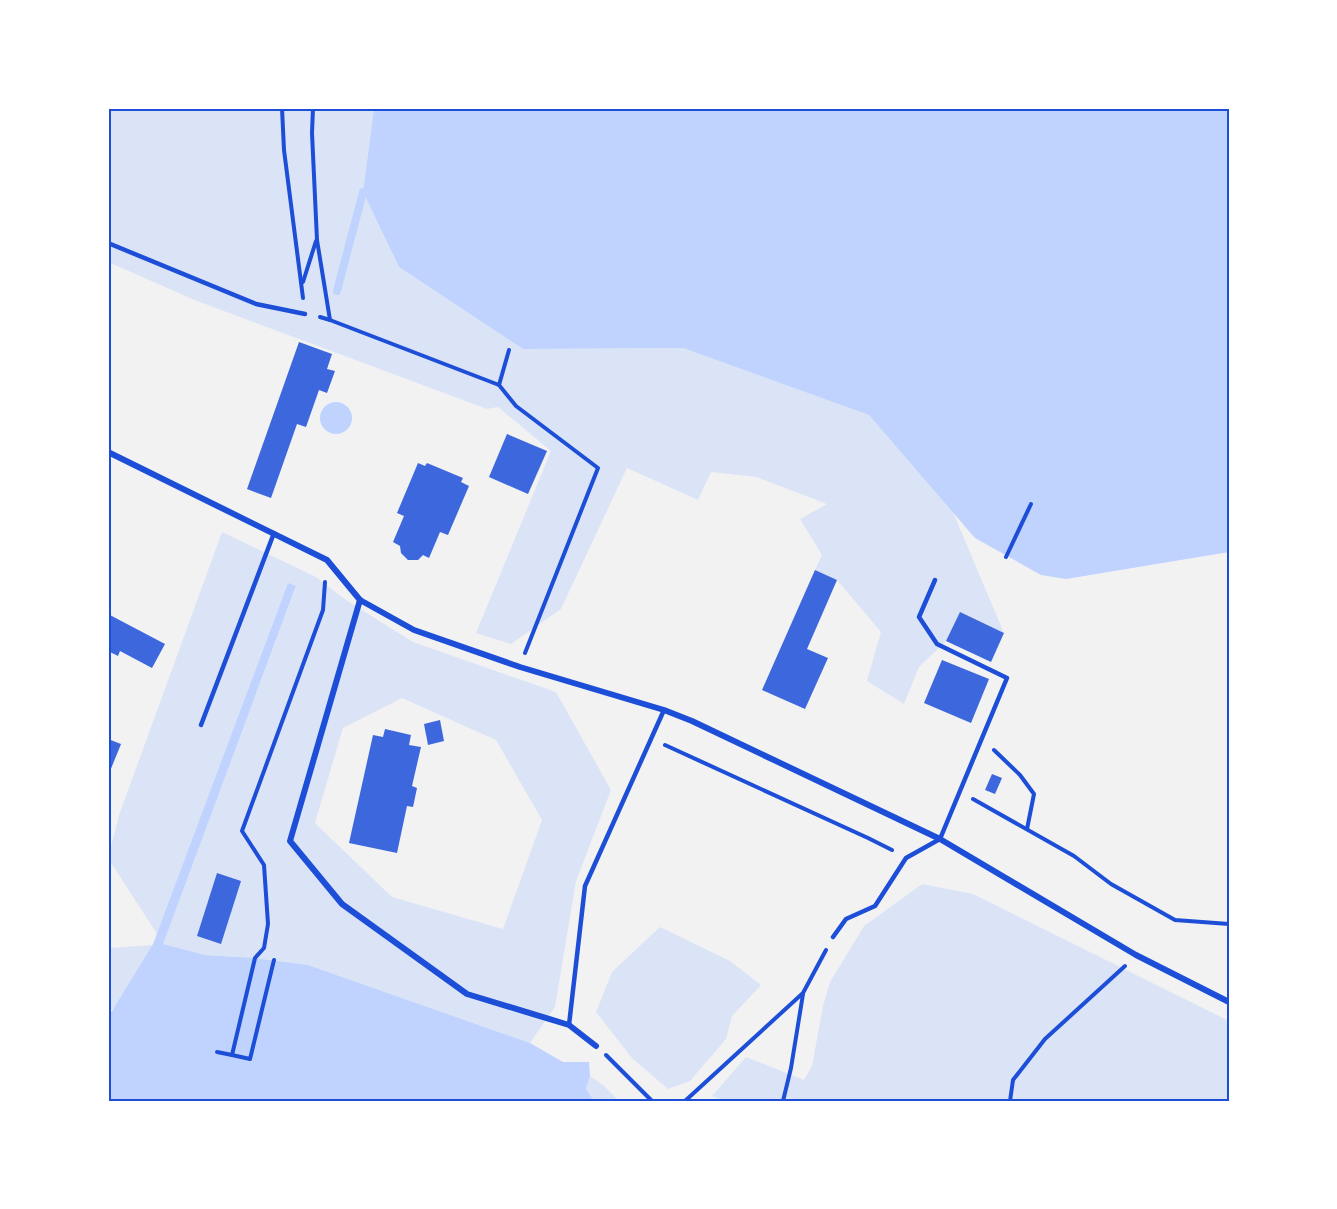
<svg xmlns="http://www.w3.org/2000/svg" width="1337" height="1209" viewBox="0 0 1337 1209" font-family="'Fira Sans Condensed',sans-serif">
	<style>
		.green { fill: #dbe4f7; fill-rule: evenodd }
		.water { fill: #bfd3fe }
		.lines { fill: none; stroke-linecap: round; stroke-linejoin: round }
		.stream { stroke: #bfd3fe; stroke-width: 8 }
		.building { fill: #3d67dc }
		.path { stroke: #1d4ed8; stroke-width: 4 }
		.service { stroke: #1d4ed8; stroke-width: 4.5 }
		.minor { stroke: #1d4ed8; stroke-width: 6 }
		.neatline { fill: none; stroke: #1d4ed8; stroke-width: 2 }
	</style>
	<rect width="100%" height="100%" fill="#f2f2f2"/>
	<!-- green -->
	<g class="green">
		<path d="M 108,108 L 374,108 L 363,192 L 399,267 L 523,349 L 683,348 L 869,415 L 953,512 L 1004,633 L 960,613 L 946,641 L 919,667 L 904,704 L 867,681 L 881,632 L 837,580 L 815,570 L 822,555 L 800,519 L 827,504 L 756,477 L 711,472 L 698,500 L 627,468 L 561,609 L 511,644 L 476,633 L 551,451 L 498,407 L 487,409 L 197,301 L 108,262 Z"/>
		<path d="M 222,532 L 316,577 L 346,600 L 413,642 L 556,692 L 611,790 L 576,881 L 555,1007 L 530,1043 L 308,965 L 255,958 L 205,955 L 162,944 L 296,587 L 288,583 L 157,934 L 108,858 L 119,815 ZM 402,698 L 496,740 L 542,820 L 503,929 L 392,897 L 315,823 L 343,728 Z"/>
		<path d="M 922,884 L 973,894 L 1229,1021 L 1229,1101 L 725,1101 L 712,1096 L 746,1057 L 804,1080 L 812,1066 L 823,1006 L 830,982 L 864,926 Z"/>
		<path d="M 660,927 L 730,961 L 761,985 L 732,1016 L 726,1039 L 690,1081 L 668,1089 L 632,1058 L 596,1012 L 612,972 Z"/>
		<path d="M 153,945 L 114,1008 L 108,1011 L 108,948 Z"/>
		<path d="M 590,1076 L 603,1085 L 619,1101 L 594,1101 L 586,1089 Z"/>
	</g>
	<!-- water -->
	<g class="water">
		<path d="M 374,108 L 1229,108 L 1229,552 L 1066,579 L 1041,575 L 975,538 L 869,415 L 683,348 L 523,349 L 399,267 L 363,192 Z"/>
		<circle cx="336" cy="418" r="16"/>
		<path d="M 288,583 L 296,586 L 163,944 L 205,955 L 255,958 L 308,965 L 530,1043 L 563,1062 L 589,1062 L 590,1076 L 586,1089 L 594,1101 L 108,1101 L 108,1013 L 112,1011 L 153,944 Z"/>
	</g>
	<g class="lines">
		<!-- stream -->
		<path class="stream" d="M 337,291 L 363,192"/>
	</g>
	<!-- building -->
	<g class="building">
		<path d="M 299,342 L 332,354 L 327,369 L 335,371 L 327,393 L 319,390 L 306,427 L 297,424 L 271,498 L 247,489 Z"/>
		<path d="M 507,434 L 547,451 L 528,494 L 489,477 Z"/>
		<path d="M 418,463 L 425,466 L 427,463 L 463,478 L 461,482 L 469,486 L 448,535 L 440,532 L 429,558 L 423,555 L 418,560 L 408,560 L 401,553 L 400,546 L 393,542 L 404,516 L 397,513 Z"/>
		<path d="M 815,570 L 837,580 L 807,649 L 828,658 L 805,709 L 762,690 Z"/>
		<path d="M 960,612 L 1004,633 L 991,662 L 946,641 Z"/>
		<path d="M 108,614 L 165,644 L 152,668 L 120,651 L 118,656 L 108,651 Z"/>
		<path d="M 942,660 L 989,679 L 971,723 L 924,703 Z"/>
		<path d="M 440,720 L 444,741 L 428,745 L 424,724 Z"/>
		<path d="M 385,729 L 411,735 L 409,745 L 421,747 L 412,786 L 417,788 L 413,807 L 407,806 L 397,853 L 349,843 L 373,735 L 383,737 Z"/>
		<path d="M 108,739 L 121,744 L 108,776 Z"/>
		<path d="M 992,774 L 1002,778 L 995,794 L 985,790 Z"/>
		<path d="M 217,873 L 241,881 L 221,944 L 197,936 Z"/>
	</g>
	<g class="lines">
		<!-- path -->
		<g class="path">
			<path d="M 282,108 L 284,150 L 303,298"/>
			<path d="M 313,108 L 312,133 L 317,240 L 330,320"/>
			<path d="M 303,282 L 316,241"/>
			<path d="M 320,317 L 330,320 L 499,385"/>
			<path d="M 509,350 L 499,385 L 516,406 L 598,468 L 525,653"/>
			<path d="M 1006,557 L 1031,504"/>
			<path d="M 665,745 L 868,838 L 892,850"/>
			<path d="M 994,750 L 1020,775 L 1034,794 L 1027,829"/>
			<path d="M 973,799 L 1074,856 L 1111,884 L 1175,920 L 1229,924"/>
			<path d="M 274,960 L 250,1059 L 232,1055 L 255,958 L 264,948 L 268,924 L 264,865 L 242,831 L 323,610 L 325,582"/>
			<path d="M 217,1052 L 232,1055"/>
			<path d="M 606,1055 L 652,1101"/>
			<path d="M 685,1101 L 803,993 L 826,950"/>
			<path d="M 783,1101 L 791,1068 L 803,994"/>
			<path d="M 1010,1101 L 1013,1080 L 1045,1039 L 1125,966"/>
		</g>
		<!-- service -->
		<g class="service">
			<path d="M 108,243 L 256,304 L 305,314"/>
			<path d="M 201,725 L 274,533"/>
			<path d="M 833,937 L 846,919 L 875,906 L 906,858 L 940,839 L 1007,678 L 937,644 L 919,617 L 935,580"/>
			<path d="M 569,1025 L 585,886 L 664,710"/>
		</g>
		<!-- minor -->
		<g class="minor">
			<path d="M 108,452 L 327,560 L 360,600 L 414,630 L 520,667 L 664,710 L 692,721 L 940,839 L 1136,955 L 1229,1002"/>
			<path d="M 360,600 L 290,841 L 342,904 L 467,994 L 569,1025 L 596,1046"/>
		</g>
	</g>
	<!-- border -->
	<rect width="1337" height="1209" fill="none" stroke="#ffffff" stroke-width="219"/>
	<rect x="110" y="110" width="1118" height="990" class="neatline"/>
</svg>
